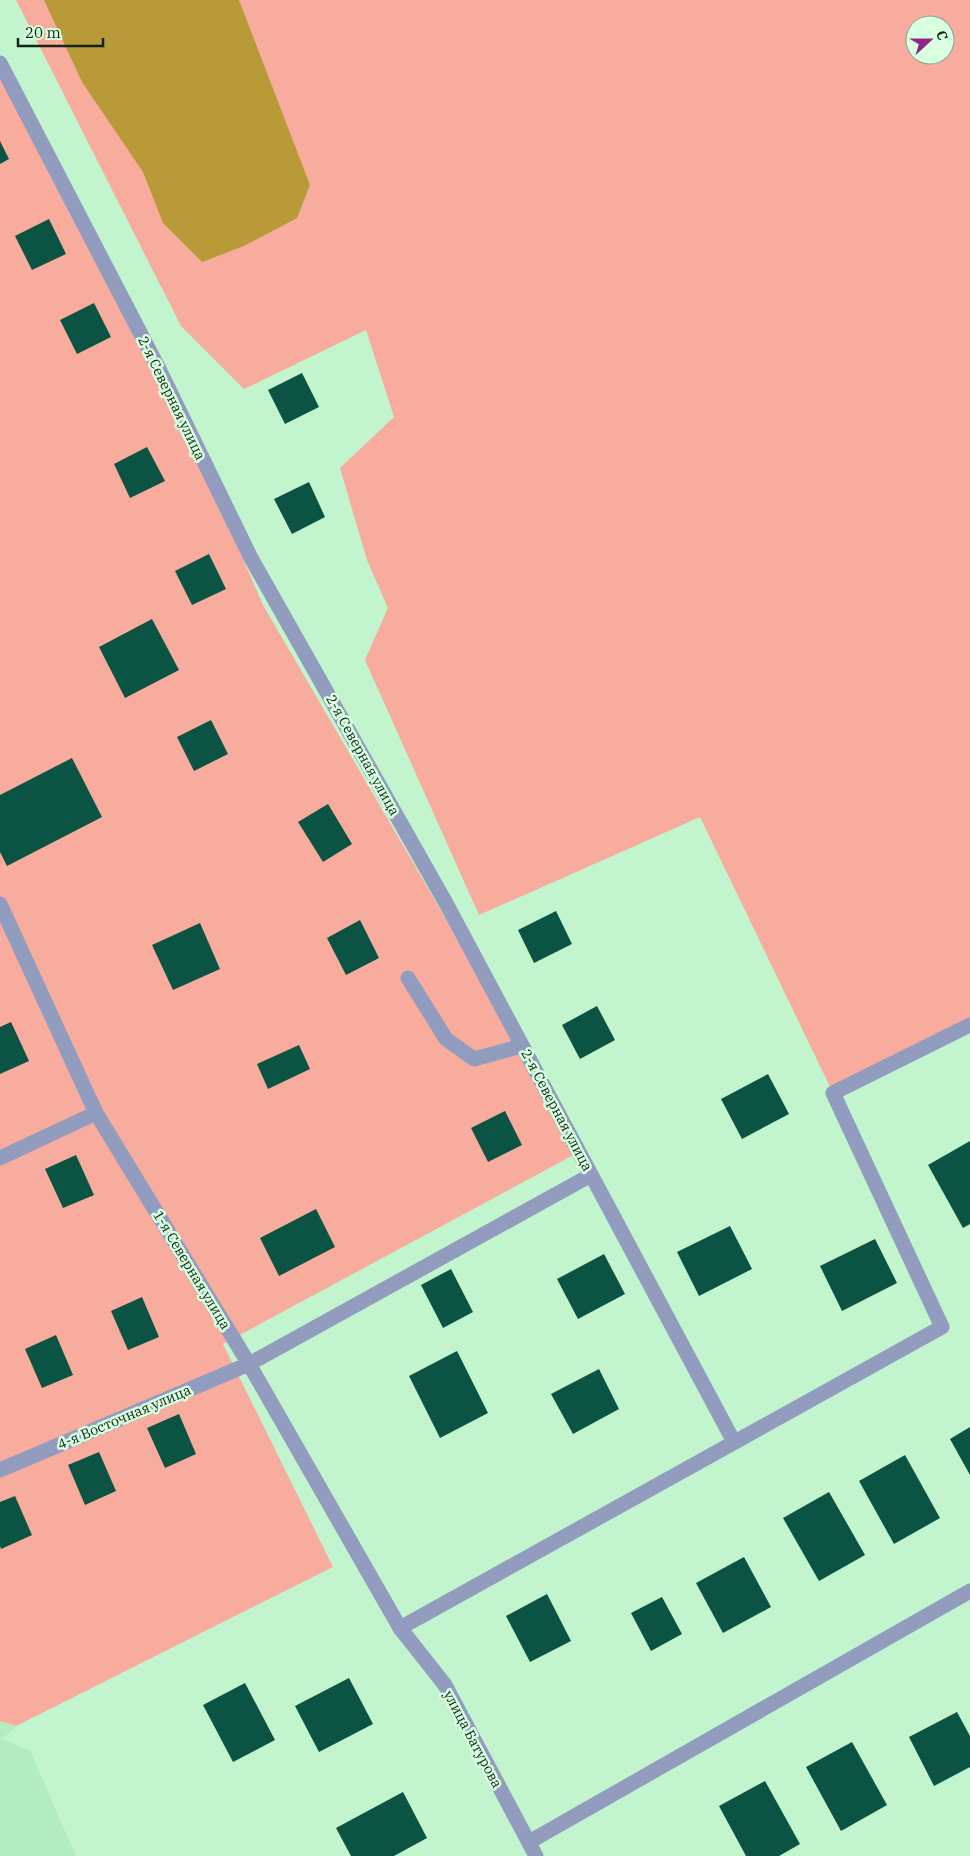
<svg xmlns="http://www.w3.org/2000/svg" width="970" height="1856" viewBox="0 0 970 1856" font-family="'IBM Plex Serif',serif">
	<style>
		.built { fill: #b3ecc0 }
		.green { fill: #f8ac9d; fill-rule: evenodd }
		.water { fill: #b89a38 }
		.building { fill: #0b5342 }
		.lines { fill: none; stroke-linecap: round; stroke-linejoin: round }
		.minor { stroke: #919cbf; stroke-width: 15 }
		.labels { text-anchor: middle; stroke-width: 5; stroke-linejoin: round; paint-order: stroke }
		.street-label { font-size: 14px; fill: #112416; stroke: #d7ffe0 }
	</style>
	<rect width="100%" height="100%" fill="#c2f4ce"/>
	<!-- built -->
	<path class="built" d="M 0,1721 L 16,1726 L 2,1739 L 30,1751 L 76,1856 L 0,1856 Z"/>
	<!-- green -->
	<g class="green">
		<path d="M 16,0 L 970,0 L 970,1025 L 833,1093 L 700,817 L 479,915 L 365,660 L 388,608 L 367,560 L 340,468 L 394,417 L 366,330 L 244,389 L 181,326 ZM 915,25 L 945,25 L 945,55 L 915,55 Z"/>
		<path d="M 0,59 L 150,346 L 263,605 L 581,1151 L 223,1344 L 333,1567 L 16,1726 L 0,1721 Z"/>
	</g>
	<!-- water -->
	<path class="water" d="M 44,0 L 239,0 L 310,185 L 297,218 L 244,246 L 202,262 L 163,223 L 143,172 L 82,82 Z"/>
	<!-- building -->
	<g class="building">
		<path d="M 0,141 L 9,159 L 0,164 Z"/>
		<path d="M 49,219 L 66,254 L 32,270 L 15,236 Z"/>
		<path d="M 94,303 L 111,337 L 77,354 L 60,320 Z"/>
		<path d="M 302,373 L 319,407 L 285,424 L 268,390 Z"/>
		<path d="M 147,447 L 165,481 L 130,498 L 114,464 Z"/>
		<path d="M 309,482 L 325,517 L 292,534 L 274,499 Z"/>
		<path d="M 209,554 L 226,589 L 192,605 L 175,571 Z"/>
		<path d="M 152,619 L 179,670 L 125,698 L 99,647 Z"/>
		<path d="M 211,720 L 228,754 L 194,771 L 177,737 Z"/>
		<path d="M 72,758 L 102,817 L 7,866 L 0,852 L 0,795 Z"/>
		<path d="M 328,804 L 352,844 L 323,862 L 298,822 Z"/>
		<path d="M 556,911 L 572,944 L 534,963 L 518,930 Z"/>
		<path d="M 360,920 L 379,958 L 346,975 L 327,938 Z"/>
		<path d="M 200,923 L 220,969 L 173,990 L 152,945 Z"/>
		<path d="M 597,1006 L 615,1040 L 580,1059 L 562,1025 Z"/>
		<path d="M 11,1022 L 29,1061 L 0,1074 L 0,1027 Z"/>
		<path d="M 299,1045 L 310,1069 L 268,1089 L 257,1064 Z"/>
		<path d="M 768,1074 L 789,1114 L 742,1139 L 721,1099 Z"/>
		<path d="M 505,1111 L 522,1145 L 488,1162 L 471,1128 Z"/>
		<path d="M 970,1141 L 970,1224 L 963,1228 L 928,1165 Z"/>
		<path d="M 76,1155 L 94,1195 L 63,1208 L 45,1169 Z"/>
		<path d="M 316,1209 L 335,1247 L 279,1276 L 260,1238 Z"/>
		<path d="M 730,1226 L 752,1269 L 699,1296 L 677,1252 Z"/>
		<path d="M 875,1239 L 897,1283 L 842,1311 L 820,1266 Z"/>
		<path d="M 604,1254 L 625,1294 L 578,1319 L 557,1279 Z"/>
		<path d="M 451,1269 L 473,1312 L 443,1328 L 421,1285 Z"/>
		<path d="M 142,1297 L 159,1337 L 128,1350 L 111,1311 Z"/>
		<path d="M 56,1335 L 73,1375 L 42,1388 L 25,1349 Z"/>
		<path d="M 457,1351 L 488,1413 L 440,1438 L 409,1376 Z"/>
		<path d="M 599,1369 L 619,1409 L 573,1434 L 551,1394 Z"/>
		<path d="M 179,1414 L 196,1454 L 165,1468 L 147,1428 Z"/>
		<path d="M 970,1427 L 970,1475 L 950,1439 Z"/>
		<path d="M 99,1452 L 116,1491 L 85,1505 L 68,1465 Z"/>
		<path d="M 905,1455 L 940,1518 L 894,1544 L 859,1481 Z"/>
		<path d="M 829,1492 L 865,1555 L 819,1581 L 783,1518 Z"/>
		<path d="M 15,1496 L 32,1535 L 1,1549 L 0,1546 L 0,1502 Z"/>
		<path d="M 744,1557 L 771,1607 L 723,1633 L 696,1583 Z"/>
		<path d="M 547,1594 L 571,1641 L 530,1662 L 506,1616 Z"/>
		<path d="M 662,1597 L 682,1634 L 651,1651 L 631,1613 Z"/>
		<path d="M 349,1678 L 373,1724 L 319,1752 L 295,1706 Z"/>
		<path d="M 245,1683 L 275,1740 L 233,1762 L 203,1705 Z"/>
		<path d="M 957,1712 L 970,1736 L 970,1767 L 934,1786 L 909,1737 Z"/>
		<path d="M 852,1742 L 887,1805 L 841,1831 L 806,1767 Z"/>
		<path d="M 765,1781 L 800,1844 L 779,1856 L 746,1856 L 719,1806 Z"/>
		<path d="M 403,1792 L 427,1838 L 394,1856 L 351,1856 L 336,1828 Z"/>
	</g>
	<g class="lines">
		<!-- minor -->
		<g class="minor">
			<path d="M 0,63 L 158,367 L 251,558 L 447,905 L 734,1442"/>
			<path d="M 0,904 L 96,1113 L 249,1364 L 400,1628 L 445,1685 L 536,1856"/>
			<path d="M 408,978 L 446,1039 L 474,1059 L 522,1046"/>
			<path d="M 0,1158 L 96,1113"/>
			<path d="M 0,1470 L 249,1364 L 591,1175"/>
			<path d="M 400,1628 L 942,1327 L 833,1093 L 970,1025"/>
			<path d="M 529,1842 L 970,1591"/>
		</g>
	</g>
	<g class="labels">
		<!-- street labels -->
		<g class="street-label">
			<text transform="translate(172 398) rotate(64)" y="5">2-я Северная улица</text>
			<text transform="translate(363 755) rotate(61)" y="5">2-я Северная улица</text>
			<text transform="translate(557 1110) rotate(62)" y="5">2-я Северная улица</text>
			<text transform="translate(192 1270) rotate(59)" y="5">1-я Северная улица</text>
			<text transform="translate(124 1417) rotate(-23)" y="5">4-я Восточная улица</text>
			<text transform="translate(473 1739) rotate(62)" y="5">улица Батурова</text>
		</g>
	</g>
	<!-- north arrow -->
	<g transform="translate(930 40) rotate(69)"><circle r="24" fill="#d7ffe0" stroke="#88a78f"/>
	<path d="M0-4L9 19L0 12L-9 19Z" fill="#922789"/>
	<text y="-8" font-size="14" font-weight="bold" text-anchor="middle" fill="#112416">С</text>
	</g>
	<!-- scale -->
	<path d="M18 38v8h85v-8" fill="none" stroke="#112416" stroke-width="2.5"/>
	<text x="25" y="38" font-size="15" fill="#112416" stroke="#d7ffe0" stroke-width="4" paint-order="stroke">20 m</text>
</svg>
